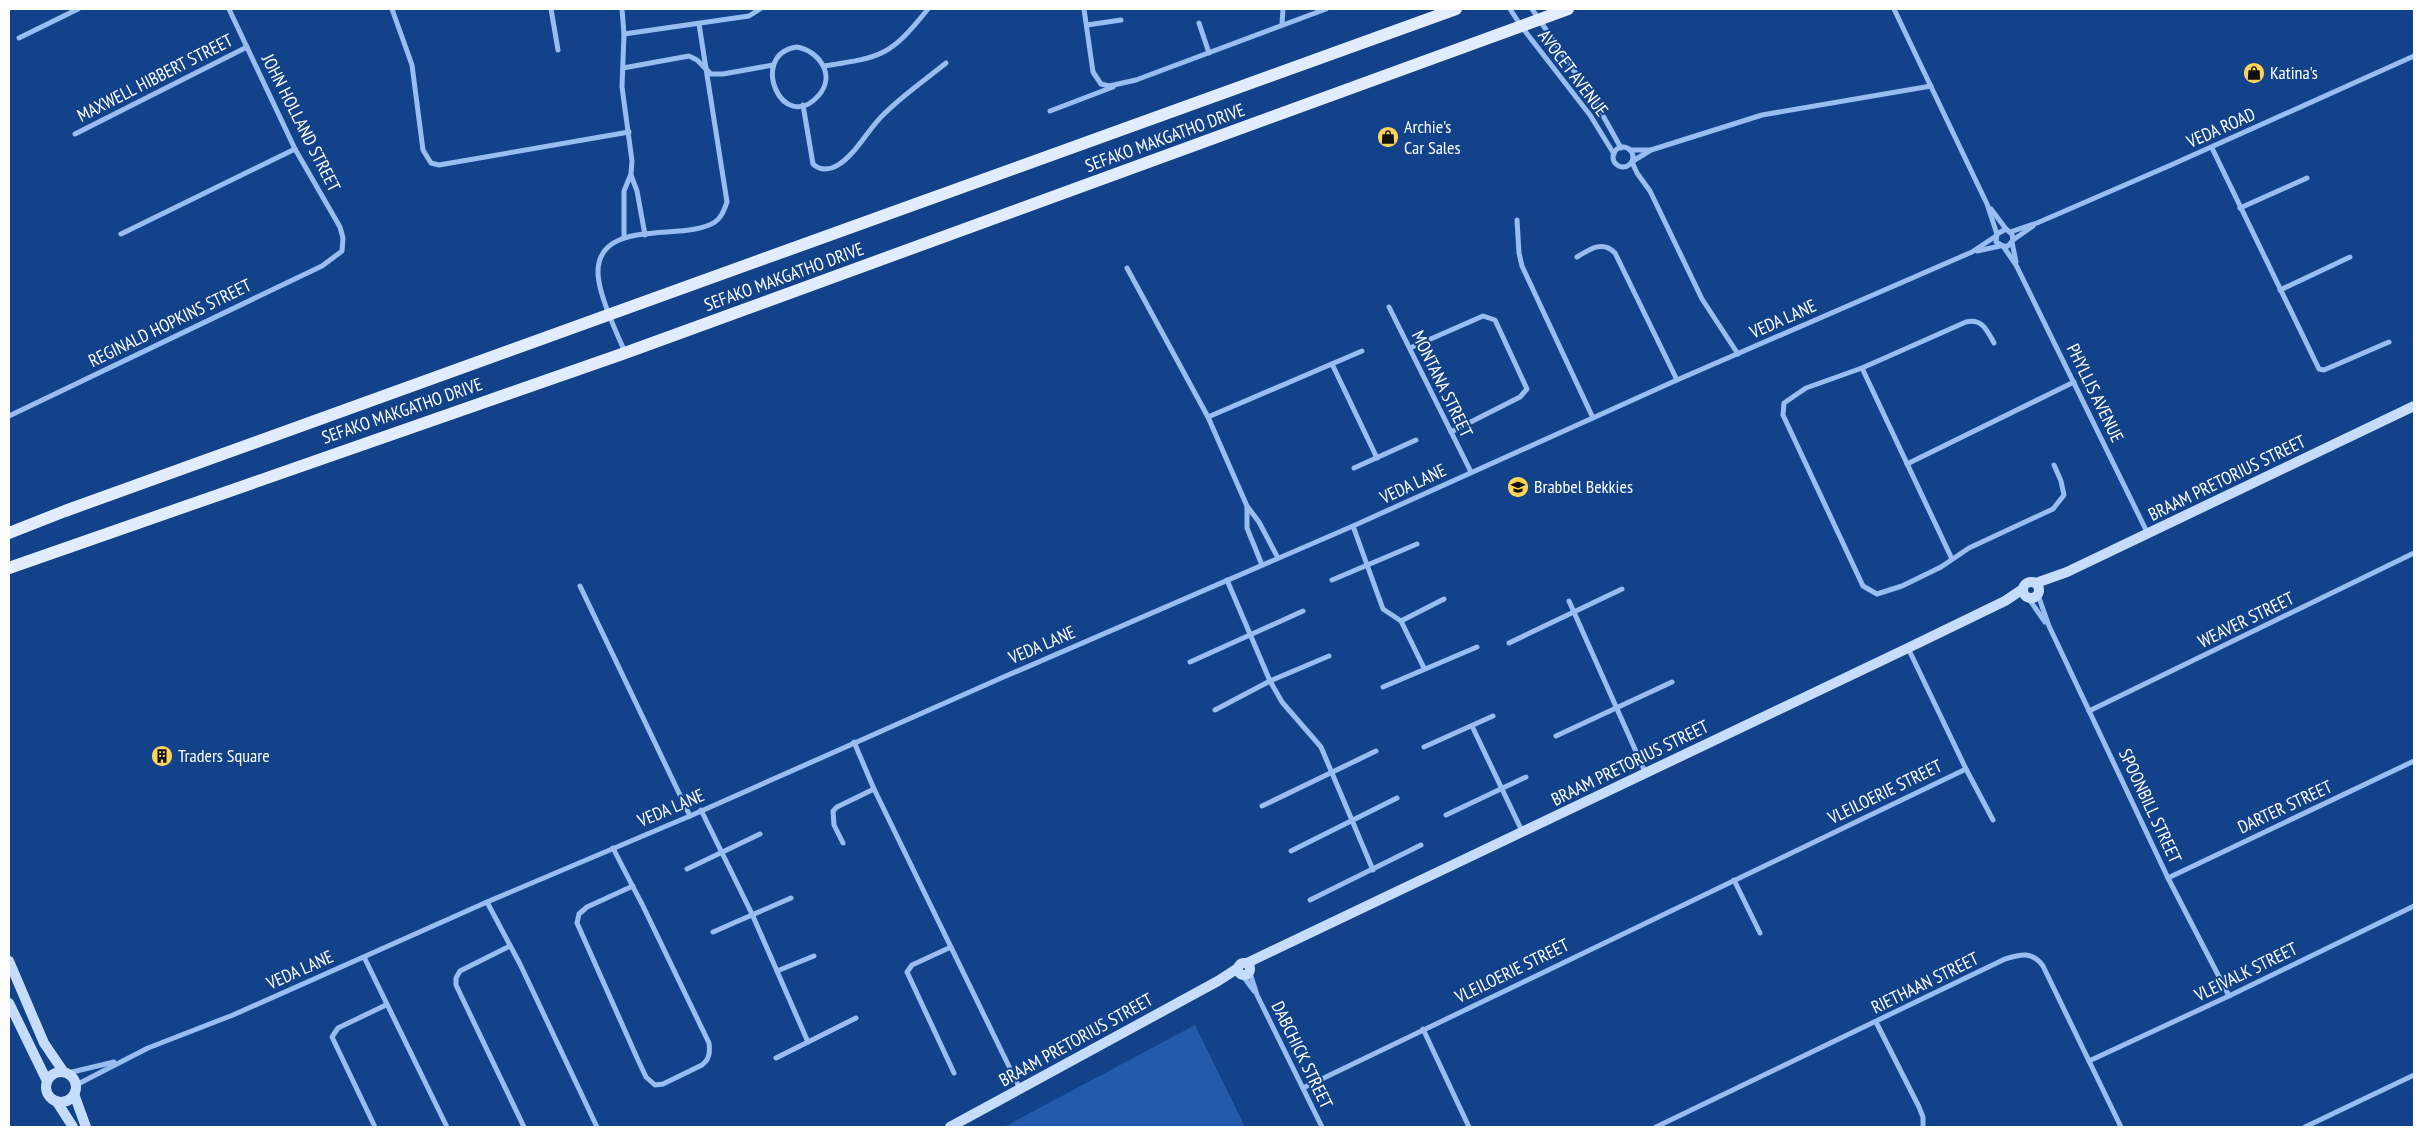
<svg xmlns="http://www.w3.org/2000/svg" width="2423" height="1136" viewBox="0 0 2423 1136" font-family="'PT Sans Narrow',sans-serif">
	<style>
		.green { fill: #235baa }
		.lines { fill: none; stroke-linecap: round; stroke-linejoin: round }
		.street { stroke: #98bdf1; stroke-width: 5 }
		.secondary { stroke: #c6dcfc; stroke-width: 10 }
		.primary { stroke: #e2ecff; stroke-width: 12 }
		.labels { text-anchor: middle; stroke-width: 4; stroke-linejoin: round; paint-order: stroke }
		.street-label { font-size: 18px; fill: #fff; stroke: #12428a }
		.poi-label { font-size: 18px; fill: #fff; stroke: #12428a; text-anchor: start }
	</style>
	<rect width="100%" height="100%" fill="#12428a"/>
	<!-- green -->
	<path class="green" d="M 1195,1025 L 1245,1127 L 1004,1127 Z"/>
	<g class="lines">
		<!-- street -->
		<g class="street">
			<path d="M 392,9 L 412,65 L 423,150 L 431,163 L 439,165 L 629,132"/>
			<path d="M 551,9 L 558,50"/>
			<path d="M 622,9 L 624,34 L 622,87 L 632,161 L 631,174 L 624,191 L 624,237"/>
			<path d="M 1084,9 L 1093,72 L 1101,84 L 1109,86 L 1136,80 L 1326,9"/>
			<path d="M 1510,9 L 1521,26 L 1590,115 L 1614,154"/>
			<path d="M 1532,9 L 1596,103 L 1621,148"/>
			<path d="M 1894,9 L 1987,204 L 1997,234"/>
			<path d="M 1199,23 L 1209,53"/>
			<path d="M 1282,24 L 1283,9"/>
			<path d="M 1087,25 L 1121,20"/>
			<path d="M 624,34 L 749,16 L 760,9"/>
			<path d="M 19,38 L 78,9"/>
			<path d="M 797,47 C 819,51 836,75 819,95 C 783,137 747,54 797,47 Z"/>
			<path d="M 824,66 C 883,57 890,56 928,9"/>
			<path d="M 623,68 L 689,56 L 697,60 L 711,74 L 723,74 L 773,65"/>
			<path d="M 803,105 L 813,164 C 820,171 830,170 838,165 C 856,154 868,129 884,114 C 903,95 925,80 946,63"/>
			<path d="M 1050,111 L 1113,87"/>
			<path d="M 75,134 L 247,47"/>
			<circle cx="1623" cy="157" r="10"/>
			<path d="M 2212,148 L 2319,369 L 2324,370 L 2389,342"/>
			<path d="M 1630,150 L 1650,150"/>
			<path d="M 1633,161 L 1651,150 L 1762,115 L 1931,86"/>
			<path d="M 1632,162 L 1637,173 L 1650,191 L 1702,299 L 1738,354"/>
			<path d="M 631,175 L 637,191 L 645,235"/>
			<path d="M 2240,208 L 2307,178"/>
			<path d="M 1991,209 L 2006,229"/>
			<path d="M 1517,220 L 1519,253 L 1522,266 L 1593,418"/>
			<path d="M 2010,232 L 2037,223 L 2171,165 L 2414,56"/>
			<path d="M 121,234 L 295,149"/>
			<path d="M 2013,240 L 2033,226"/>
			<path d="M 2012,242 L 2016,262"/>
			<path d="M 2003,246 L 2008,246 L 2013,240 L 2012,234 L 2006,229 L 1997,234 L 1996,242 L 2003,246 L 2016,265 L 2148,534"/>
			<path d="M 1977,251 L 2000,246"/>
			<path d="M 1577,257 C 1590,249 1603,240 1615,253 L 1677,380"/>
			<path d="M 1127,268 L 1208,417 L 1247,506 L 1259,522 L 1278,558"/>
			<path d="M 2280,290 L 2350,257"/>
			<path d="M 1389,307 L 1471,472"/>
			<path d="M 1994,343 C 1987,330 1982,318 1966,322 L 1862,368 L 1806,388 L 1784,403 L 1783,415 L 1863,586 L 1877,594 L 1902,586 L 1941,567 L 1969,548 L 2053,509 L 2064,495 L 2061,481 L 2054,465"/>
			<path d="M 1410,348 L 1483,316 L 1495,320 L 1527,389 L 1520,397 L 1451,432"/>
			<path d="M 625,352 C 616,332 598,293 598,272 C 598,217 685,242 715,222 C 722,217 724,210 727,202 L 699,24"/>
			<path d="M 1332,364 L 1377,458"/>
			<path d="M 1862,368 L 1952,559"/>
			<path d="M 9,416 L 322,266 L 342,251 L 343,238 L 340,227 L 295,149 L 229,9"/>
			<path d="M 1208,417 L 1362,351"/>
			<path d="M 1907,464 L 2074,382"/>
			<path d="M 1354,468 L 1416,440"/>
			<path d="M 1247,507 L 1247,528 L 1262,565"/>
			<path d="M 1353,526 L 1383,609 L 1401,621 L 1424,668"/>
			<path d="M 1227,580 L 1270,681 L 1282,702 L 1321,747 L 1373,870"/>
			<path d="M 1332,580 L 1417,544"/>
			<path d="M 580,586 L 690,816"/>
			<path d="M 2038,595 L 2049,626 L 2168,878 L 2229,996"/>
			<path d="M 2029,599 L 2045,622"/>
			<path d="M 1569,601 L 1646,774"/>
			<path d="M 1401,621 L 1444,599"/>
			<path d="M 1509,643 L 1622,589"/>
			<path d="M 1190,662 L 1303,611"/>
			<path d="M 1383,687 L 1477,647"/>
			<path d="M 1215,710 L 1270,681 L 1329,656"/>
			<path d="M 2089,711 L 2414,553"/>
			<path d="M 1472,726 L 1522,831"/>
			<path d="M 1556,736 L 1672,682"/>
			<path d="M 854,742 L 874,789 L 1020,1089"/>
			<path d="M 1424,747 L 1493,716"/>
			<path d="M 1966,769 L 1993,820"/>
			<path d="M 1262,806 L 1376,751"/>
			<path d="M 701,810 L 752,914 L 808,1042"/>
			<path d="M 1446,815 L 1526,777"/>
			<path d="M 843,843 L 834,825 L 833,811 L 837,807 L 874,789"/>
			<path d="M 613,848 C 622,866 632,885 642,904 L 709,1043 C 710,1051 710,1059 702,1065 L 663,1084 L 655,1085 L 646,1077 L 638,1060 L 577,923 L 579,914 L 587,907 L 633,886"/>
			<path d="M 1291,851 L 1397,798"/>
			<path d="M 687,869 L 760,834"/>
			<path d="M 2168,878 L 2414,761"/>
			<path d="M 1734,880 L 1760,933"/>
			<path d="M 1310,900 L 1421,845"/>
			<path d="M 487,902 L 520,964 L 597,1127"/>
			<path d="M 713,932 L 791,898"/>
			<path d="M 510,946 L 460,971 L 456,978 L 456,985 L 524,1127"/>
			<path d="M 951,947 L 912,965 L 907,972 L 954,1073"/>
			<path d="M 364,957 L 447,1127"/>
			<path d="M 777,971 L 814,956"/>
			<path d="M 1250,973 L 1257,995 L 1322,1127"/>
			<path d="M 1243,976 L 1254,991"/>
			<path d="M 1876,1022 L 1919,1107 L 1923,1117 L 1923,1127"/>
			<path d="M 1423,1029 L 1469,1127"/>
			<path d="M 776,1058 L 856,1018"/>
			<path d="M 2089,1061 L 2229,996 L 2414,906"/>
			<path d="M 68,1073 L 114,1062"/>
			<path d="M 76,1085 L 148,1048 L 233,1015 L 487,902 L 690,816 L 999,679 L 1353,526 L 1677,380 L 1972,252 L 1996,236"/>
			<path d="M 1303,1088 L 1966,769 L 1908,648"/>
			<path d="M 375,1127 L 332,1037 L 338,1028 L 386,1005"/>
			<path d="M 1656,1127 L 2005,959 C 2021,954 2032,951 2043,966 L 2121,1127"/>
			<path d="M 2305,1127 L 2414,1075"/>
		</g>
		<!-- secondary -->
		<g class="secondary">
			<circle cx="2031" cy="590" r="8"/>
			<path d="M 2036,583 L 2067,572 L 2414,406"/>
			<path d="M 9,961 L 44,1043 L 63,1071"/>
			<circle cx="1244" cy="969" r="6"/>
			<path d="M 1247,963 L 1908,648 L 2005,601 L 2023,589"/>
			<path d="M 9,1003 L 47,1081"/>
			<circle cx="61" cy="1087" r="15"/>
			<path d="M 74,1094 L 86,1127"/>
			<path d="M 57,1102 L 73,1127"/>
			<path d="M 950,1127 L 1218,981 L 1238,968"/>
		</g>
		<!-- primary -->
		<g class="primary">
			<path d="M 9,533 L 65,511 L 1456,9"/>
			<path d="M 9,568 L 625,353 L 1568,9"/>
		</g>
	</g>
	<!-- icons -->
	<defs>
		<g id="shop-disc" transform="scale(1.125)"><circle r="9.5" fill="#ffd458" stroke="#12428a"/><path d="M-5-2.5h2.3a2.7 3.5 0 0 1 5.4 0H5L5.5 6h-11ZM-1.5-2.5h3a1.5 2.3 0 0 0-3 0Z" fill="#111"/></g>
		<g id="school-disc" transform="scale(1.125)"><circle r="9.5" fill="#ffd458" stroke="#12428a"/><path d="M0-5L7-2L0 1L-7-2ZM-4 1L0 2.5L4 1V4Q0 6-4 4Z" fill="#111"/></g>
		<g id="building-disc" transform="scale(1.125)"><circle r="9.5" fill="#ffd458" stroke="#12428a"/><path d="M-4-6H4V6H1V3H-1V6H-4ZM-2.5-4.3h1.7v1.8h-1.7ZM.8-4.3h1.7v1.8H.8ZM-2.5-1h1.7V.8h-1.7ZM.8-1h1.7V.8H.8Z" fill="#111"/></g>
	</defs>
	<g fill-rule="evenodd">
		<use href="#shop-disc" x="2254" y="73"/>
		<use href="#shop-disc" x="1388" y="137"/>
		<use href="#school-disc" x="1518" y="487"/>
		<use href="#building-disc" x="162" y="756"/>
	</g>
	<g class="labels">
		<!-- street labels -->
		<g class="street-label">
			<text transform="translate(1573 73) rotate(53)" y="6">AVOCET AVENUE</text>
			<text transform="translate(155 78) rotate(-27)" y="6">MAXWELL HIBBERT STREET</text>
			<text transform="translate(301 123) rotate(63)" y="6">JOHN HOLLAND STREET</text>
			<text transform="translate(2221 128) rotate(-24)" y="6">VEDA ROAD</text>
			<text transform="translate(1165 138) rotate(-20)" y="6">SEFAKO MAKGATHO DRIVE</text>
			<text transform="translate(784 277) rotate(-20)" y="6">SEFAKO MAKGATHO DRIVE</text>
			<text transform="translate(1783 319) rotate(-24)" y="6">VEDA LANE</text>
			<text transform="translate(170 323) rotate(-26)" y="6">REGINALD HOPKINS STREET</text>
			<text transform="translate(1442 384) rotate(64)" y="6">MONTANA STREET</text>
			<text transform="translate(2095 393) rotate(64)" y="6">PHYLLIS AVENUE</text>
			<text transform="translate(402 411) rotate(-19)" y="6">SEFAKO MAKGATHO DRIVE</text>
			<text transform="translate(2227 478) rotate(-26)" y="6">BRAAM PRETORIUS STREET</text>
			<text transform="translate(1413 484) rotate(-25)" y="6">VEDA LANE</text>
			<text transform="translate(2246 620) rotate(-26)" y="6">WEAVER STREET</text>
			<text transform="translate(1042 645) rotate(-23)" y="6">VEDA LANE</text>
			<text transform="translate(1630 763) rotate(-26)" y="6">BRAAM PRETORIUS STREET</text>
			<text transform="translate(1885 792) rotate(-26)" y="6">VLEILOERIE STREET</text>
			<text transform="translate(2150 806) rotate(65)" y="6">SPOONBILL STREET</text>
			<text transform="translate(2285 807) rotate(-25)" y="6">DARTER STREET</text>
			<text transform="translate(671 808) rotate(-23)" y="6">VEDA LANE</text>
			<text transform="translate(300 970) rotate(-24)" y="6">VEDA LANE</text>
			<text transform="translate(1512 971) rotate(-26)" y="6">VLEILOERIE STREET</text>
			<text transform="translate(2246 972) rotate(-26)" y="6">VLEIVALK STREET</text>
			<text transform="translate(1925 983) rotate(-26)" y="6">RIETHAAN STREET</text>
			<text transform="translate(1076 1040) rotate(-29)" y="6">BRAAM PRETORIUS STREET</text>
			<text transform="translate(1302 1055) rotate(64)" y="6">DABCHICK STREET</text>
		</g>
		<!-- poi labels -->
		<g class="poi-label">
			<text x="2270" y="79">Katina's</text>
			<text x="1404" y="133">Archie's<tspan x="1404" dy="21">Car Sales</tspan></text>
			<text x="1534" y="493">Brabbel Bekkies</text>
			<text x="178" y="762">Traders Square</text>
		</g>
	</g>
	<!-- border -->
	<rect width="2423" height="1136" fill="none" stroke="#ffffff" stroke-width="20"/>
</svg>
